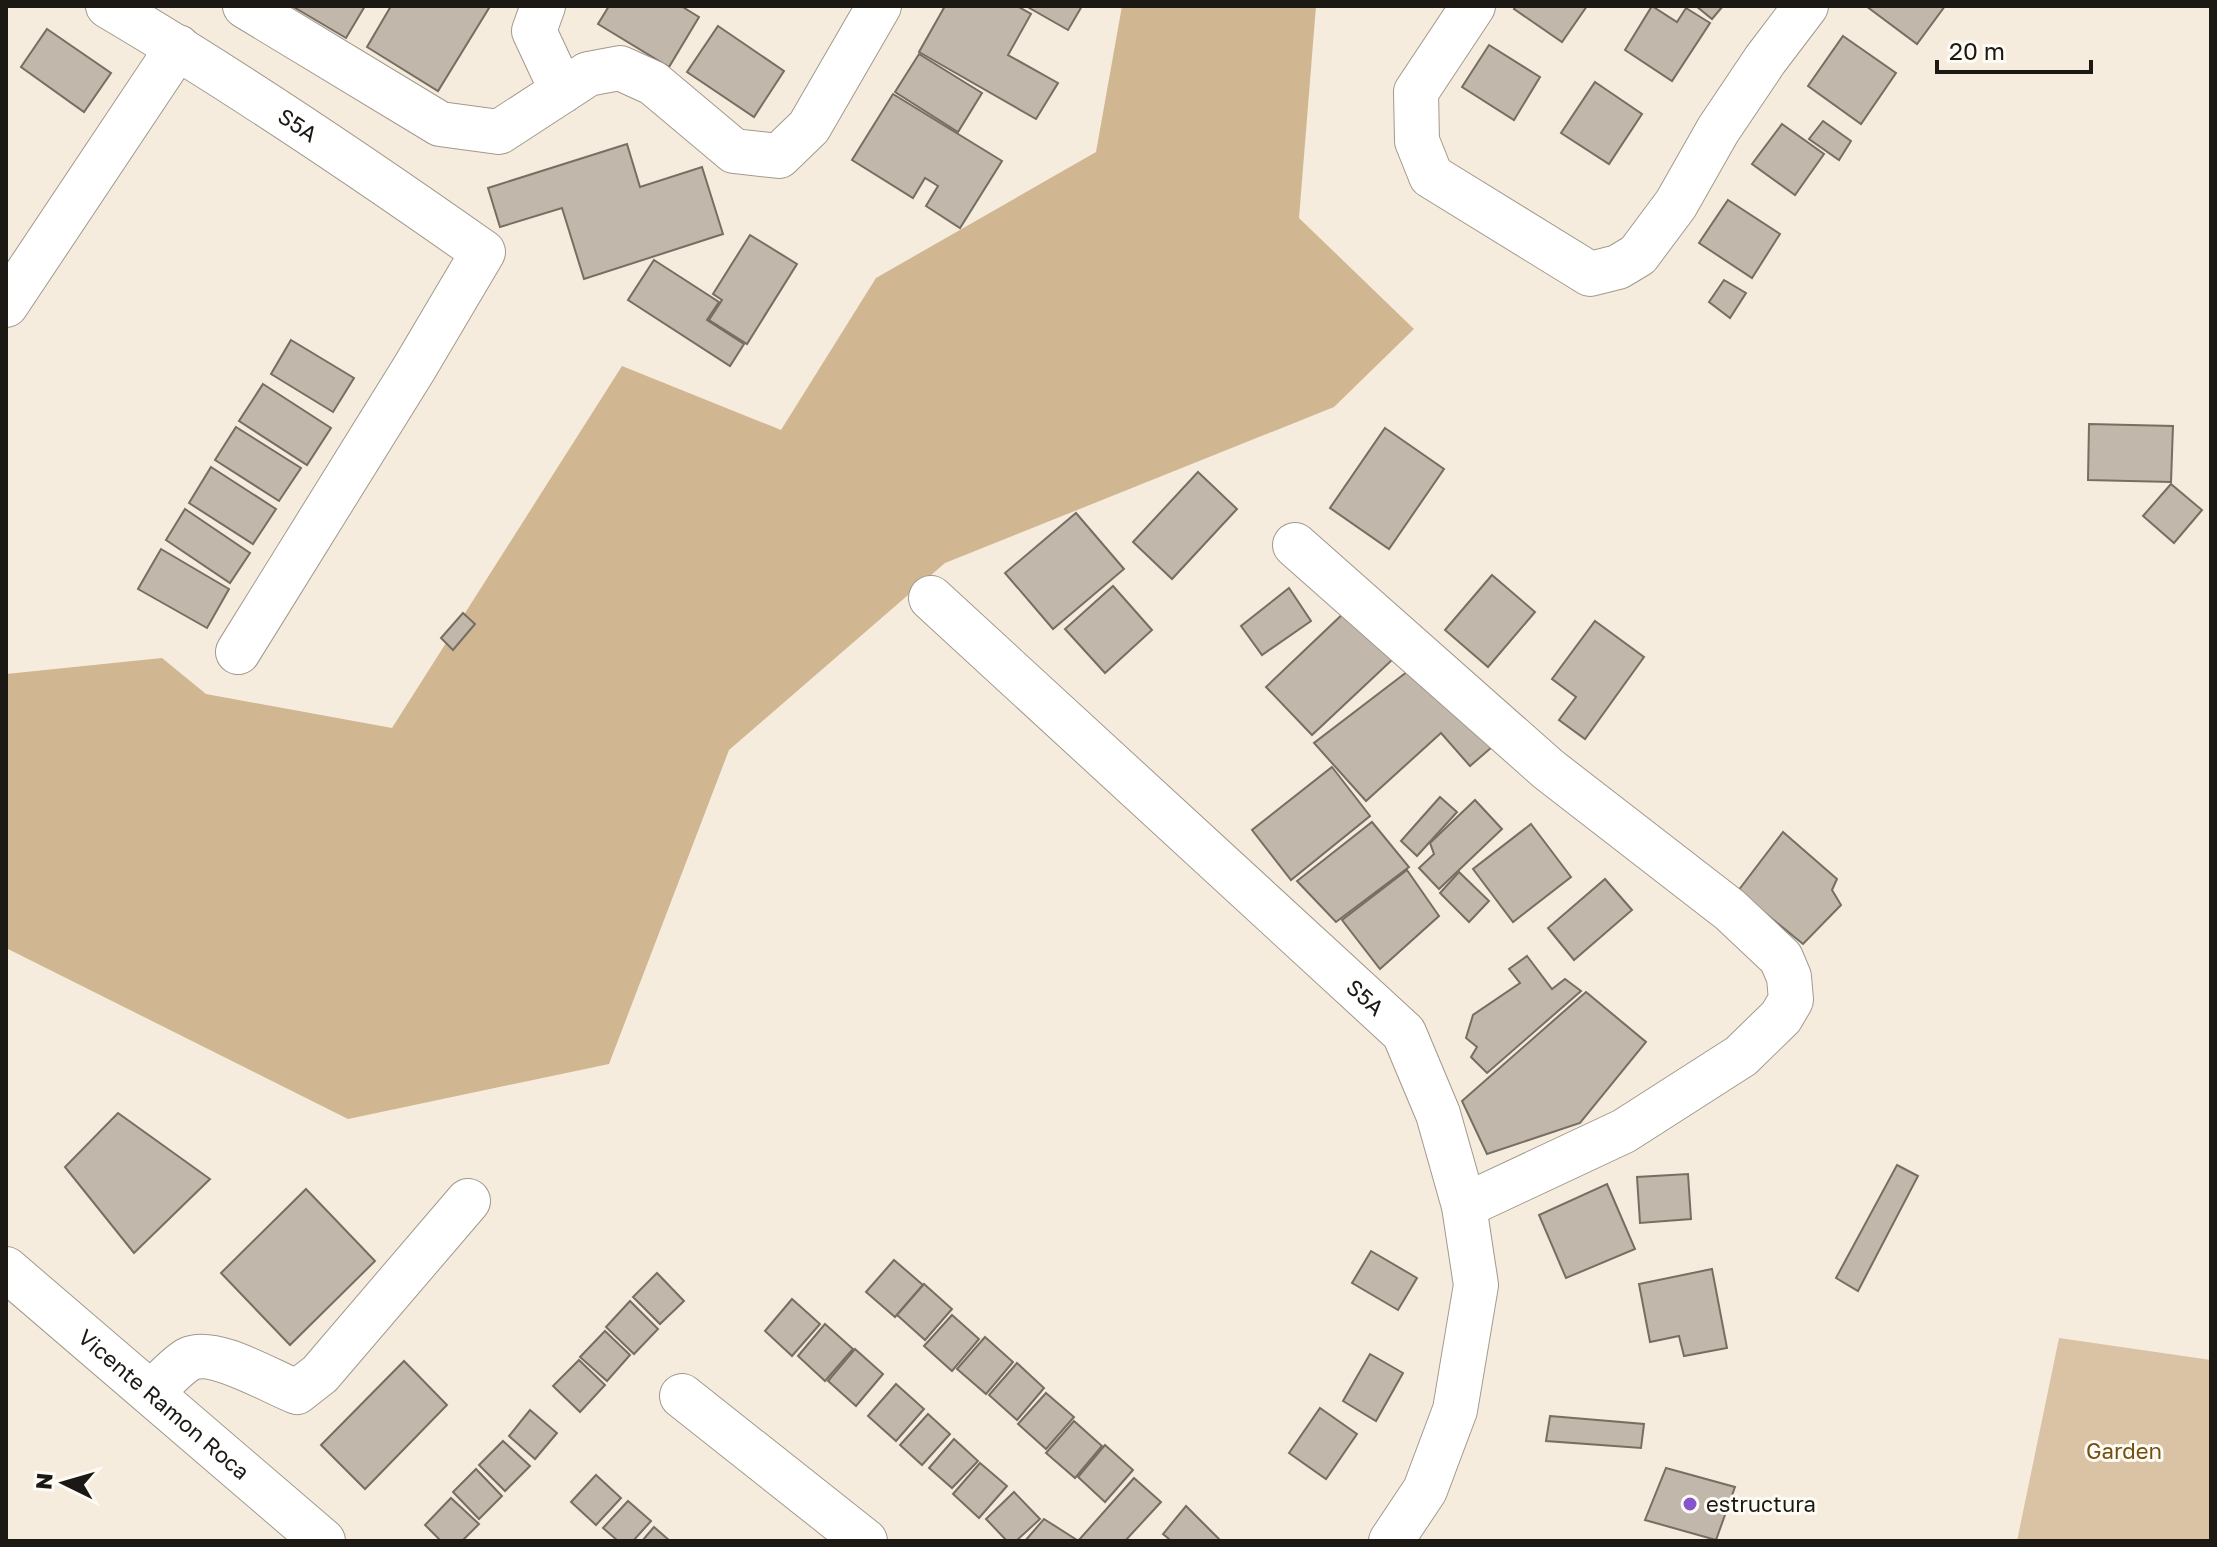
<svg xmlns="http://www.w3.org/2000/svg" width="2217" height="1547" viewBox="0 0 2217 1547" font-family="'Golos Text',sans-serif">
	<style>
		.green { fill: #d9c3a4 }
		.forest { fill: #d0b691 }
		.building { fill: #c1b7aa; stroke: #776e62; stroke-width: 2 }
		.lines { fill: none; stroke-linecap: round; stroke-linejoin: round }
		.minor-casing { stroke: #a2998c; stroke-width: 46 }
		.minor { stroke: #fff; stroke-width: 44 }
		.poi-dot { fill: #8555cd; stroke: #fefaf4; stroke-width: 3 }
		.labels { text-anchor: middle; stroke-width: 6; stroke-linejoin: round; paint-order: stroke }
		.street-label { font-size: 22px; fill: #1c1813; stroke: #fefaf4 }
		.park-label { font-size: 22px; fill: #734f11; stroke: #fefaf4 }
		.poi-label { font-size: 22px; fill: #1c1813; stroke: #fefaf4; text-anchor: start }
	</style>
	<rect width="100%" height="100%" fill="#f6ecdd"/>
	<!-- green -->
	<path class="green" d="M 2059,1338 L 2211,1360 L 2211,1541 L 2017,1541 Z"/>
	<!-- forest -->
	<path class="forest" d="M 1122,6 L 1316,6 L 1299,218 L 1414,329 L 1334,407 L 945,563 L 729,750 L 609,1064 L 348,1119 L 6,948 L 6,674 L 162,658 L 206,694 L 392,728 L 622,366 L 781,430 L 876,278 L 1096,152 Z"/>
	<!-- building -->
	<g class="building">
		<path d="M 292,6 L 365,6 L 346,38 Z"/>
		<path d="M 391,6 L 486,6 L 489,8 L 438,91 L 367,47 Z"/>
		<path d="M 609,6 L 681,6 L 699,17 L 669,67 L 598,24 Z"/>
		<path d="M 945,6 L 1017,6 L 1031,14 L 1008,55 L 1058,83 L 1036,119 L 919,52 Z"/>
		<path d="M 1026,6 L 1082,6 L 1068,30 Z"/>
		<path d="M 1516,6 L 1587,6 L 1562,42 L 1514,9 Z"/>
		<path d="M 1652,6 L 1677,22 L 1686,8 L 1710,23 L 1672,81 L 1625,50 Z"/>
		<path d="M 1696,6 L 1723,6 L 1712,19 Z"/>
		<path d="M 1866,6 L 1945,6 L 1917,44 Z"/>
		<path d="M 718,26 L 784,71 L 754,117 L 687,72 Z"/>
		<path d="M 47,29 L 111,73 L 84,112 L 21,67 Z"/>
		<path d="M 1843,36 L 1896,73 L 1861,124 L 1808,86 Z"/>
		<path d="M 1489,45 L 1540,77 L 1514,120 L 1462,87 Z"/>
		<path d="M 919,54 L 982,93 L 958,132 L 895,92 Z"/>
		<path d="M 1595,82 L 1642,114 L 1609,164 L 1561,133 Z"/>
		<path d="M 893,94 L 1002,161 L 960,228 L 926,206 L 938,186 L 925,178 L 913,198 L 852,160 Z"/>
		<path d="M 1823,121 L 1851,141 L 1839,160 L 1809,139 Z"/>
		<path d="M 1782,124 L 1824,154 L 1795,195 L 1752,164 Z"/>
		<path d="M 627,144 L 640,187 L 702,167 L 723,234 L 584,279 L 562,208 L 500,227 L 488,188 Z"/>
		<path d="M 1728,200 L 1780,234 L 1752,278 L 1699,243 Z"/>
		<path d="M 750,235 L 797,264 L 747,344 L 709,320 L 722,300 L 713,294 Z"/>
		<path d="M 654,260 L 719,302 L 707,320 L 744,344 L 730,366 L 628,300 Z"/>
		<path d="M 1724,280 L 1746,293 L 1730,318 L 1709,302 Z"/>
		<path d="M 291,340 L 354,378 L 333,412 L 271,374 Z"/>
		<path d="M 263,384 L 331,428 L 307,465 L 239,421 Z"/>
		<path d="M 2089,424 L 2173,426 L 2171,482 L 2088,480 Z"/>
		<path d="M 236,427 L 301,468 L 279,501 L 215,460 Z"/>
		<path d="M 1385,428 L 1444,469 L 1389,549 L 1330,508 Z"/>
		<path d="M 211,467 L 276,509 L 253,544 L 189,503 Z"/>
		<path d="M 1198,472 L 1237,509 L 1172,579 L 1133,542 Z"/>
		<path d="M 2171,484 L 2202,510 L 2174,543 L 2143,516 Z"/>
		<path d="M 185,509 L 250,553 L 230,583 L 166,540 Z"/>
		<path d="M 1076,513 L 1124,569 L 1053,629 L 1005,573 Z"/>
		<path d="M 161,549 L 229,589 L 207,628 L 138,589 Z"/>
		<path d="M 1492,575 L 1535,612 L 1488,667 L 1445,630 Z"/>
		<path d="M 1113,586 L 1152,630 L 1105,673 L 1065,629 Z"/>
		<path d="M 1289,588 L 1311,621 L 1262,655 L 1241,626 Z"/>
		<path d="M 1348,609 L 1393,659 L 1312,735 L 1266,687 Z"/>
		<path d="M 463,613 L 475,624 L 453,650 L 441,638 Z"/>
		<path d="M 1595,621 L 1644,657 L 1585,739 L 1559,720 L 1576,697 L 1552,679 Z"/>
		<path d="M 1412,668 L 1492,747 L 1470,766 L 1441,733 L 1366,801 L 1314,743 Z"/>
		<path d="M 1332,767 L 1370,816 L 1291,880 L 1252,830 Z"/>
		<path d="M 1440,797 L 1457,812 L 1417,856 L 1401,841 Z"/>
		<path d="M 1475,800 L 1502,829 L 1439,889 L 1419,868 L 1434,854 L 1430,843 Z"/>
		<path d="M 1372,822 L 1409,867 L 1336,922 L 1297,881 Z"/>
		<path d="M 1531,824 L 1571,877 L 1513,922 L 1473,869 Z"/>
		<path d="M 1783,832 L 1837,879 L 1832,890 L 1841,905 L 1803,944 L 1738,891 Z"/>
		<path d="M 1407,870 L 1439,916 L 1380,969 L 1342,920 Z"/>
		<path d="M 1459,872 L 1489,901 L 1469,922 L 1440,893 Z"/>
		<path d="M 1605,879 L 1632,910 L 1574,960 L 1548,928 Z"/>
		<path d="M 1527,956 L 1552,989 L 1565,979 L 1581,991 L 1487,1073 L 1471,1057 L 1477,1047 L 1466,1038 L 1473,1015 L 1520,983 L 1509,969 Z"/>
		<path d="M 1586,992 L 1646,1042 L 1580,1123 L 1487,1154 L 1462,1101 Z"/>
		<path d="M 118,1113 L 210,1179 L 134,1253 L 65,1167 Z"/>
		<path d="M 1897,1165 L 1918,1176 L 1858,1291 L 1836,1278 Z"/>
		<path d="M 1688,1174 L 1691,1219 L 1640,1223 L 1637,1177 Z"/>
		<path d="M 1607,1184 L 1635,1249 L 1566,1278 L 1539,1215 Z"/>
		<path d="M 306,1189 L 375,1261 L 290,1345 L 221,1273 Z"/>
		<path d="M 1371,1251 L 1417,1278 L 1398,1310 L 1352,1283 Z"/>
		<path d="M 894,1260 L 923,1285 L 895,1317 L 866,1292 Z"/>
		<path d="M 1712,1269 L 1727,1348 L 1684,1356 L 1679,1336 L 1650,1342 L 1639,1284 Z"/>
		<path d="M 657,1273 L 684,1301 L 660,1324 L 633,1297 Z"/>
		<path d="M 924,1284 L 952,1309 L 925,1340 L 897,1315 Z"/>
		<path d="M 792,1299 L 820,1324 L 792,1356 L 765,1331 Z"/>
		<path d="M 630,1301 L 658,1329 L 634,1354 L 606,1327 Z"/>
		<path d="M 952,1315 L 979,1339 L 952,1371 L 924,1346 Z"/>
		<path d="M 825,1324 L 853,1349 L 825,1381 L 798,1356 Z"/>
		<path d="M 605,1331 L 630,1355 L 607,1381 L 580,1357 Z"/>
		<path d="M 985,1337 L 1013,1362 L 986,1394 L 957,1369 Z"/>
		<path d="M 855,1349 L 883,1374 L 856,1406 L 828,1381 Z"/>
		<path d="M 1370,1354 L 1403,1373 L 1376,1421 L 1343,1401 Z"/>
		<path d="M 579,1360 L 605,1385 L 580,1412 L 553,1386 Z"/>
		<path d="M 404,1361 L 447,1405 L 365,1489 L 321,1445 Z"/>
		<path d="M 1017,1363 L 1044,1388 L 1017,1420 L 989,1395 Z"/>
		<path d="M 896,1384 L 924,1409 L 896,1441 L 868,1416 Z"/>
		<path d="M 1046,1393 L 1074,1417 L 1046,1449 L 1018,1424 Z"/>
		<path d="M 1320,1408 L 1357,1434 L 1326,1479 L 1289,1453 Z"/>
		<path d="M 530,1410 L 557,1433 L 535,1459 L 509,1436 Z"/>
		<path d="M 928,1414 L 950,1434 L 922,1465 L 900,1445 Z"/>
		<path d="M 1550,1416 L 1644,1424 L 1641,1448 L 1546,1441 Z"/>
		<path d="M 1074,1421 L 1102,1446 L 1075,1478 L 1046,1453 Z"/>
		<path d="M 954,1439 L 978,1461 L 952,1488 L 929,1468 Z"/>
		<path d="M 503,1441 L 530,1466 L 505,1491 L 479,1465 Z"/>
		<path d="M 1105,1445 L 1133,1470 L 1105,1502 L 1078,1477 Z"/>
		<path d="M 980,1463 L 1007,1486 L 979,1518 L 953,1494 Z"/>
		<path d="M 1666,1468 L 1735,1487 L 1716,1540 L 1645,1520 Z"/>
		<path d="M 476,1469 L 502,1496 L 479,1519 L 453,1492 Z"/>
		<path d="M 596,1475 L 621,1498 L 596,1525 L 571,1502 Z"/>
		<path d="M 1134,1478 L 1161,1502 L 1125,1541 L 1078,1541 Z"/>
		<path d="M 1014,1492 L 1040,1519 L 1016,1541 L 1007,1541 L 986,1519 Z"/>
		<path d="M 451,1498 L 479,1524 L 462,1541 L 441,1541 L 425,1525 Z"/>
		<path d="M 628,1501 L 651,1521 L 633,1541 L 618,1541 L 603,1528 Z"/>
		<path d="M 1186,1506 L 1221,1541 L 1167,1541 L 1169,1539 L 1163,1534 Z"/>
		<path d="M 1044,1519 L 1077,1540 L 1025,1541 Z"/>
		<path d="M 654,1527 L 670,1541 L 642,1541 Z"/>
	</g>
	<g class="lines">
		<!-- minor casing -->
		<g class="minor-casing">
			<g id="minor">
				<path id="s1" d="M 108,6 C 237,82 361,166 483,252 L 415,367 L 238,652"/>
				<path d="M 245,6 L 440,124 L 499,132 L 588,74 L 620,68 L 653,83 L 734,151 L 779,156 L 809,127 L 879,6"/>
				<path d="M 543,6 L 534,31 L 562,91"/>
				<path d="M 1473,6 L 1416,92 L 1417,141 L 1431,176 L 1590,274 L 1618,267 L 1638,255 L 1676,204 L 1718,130 L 1765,60 L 1806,6"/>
				<path d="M 6,305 L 178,47"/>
				<path d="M 1295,545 L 1548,769 L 1730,910 L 1781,958 L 1789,977 L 1791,1000 L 1781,1017 L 1741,1056 L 1624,1131 L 1464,1206"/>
				<path id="s2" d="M 931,598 L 1404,1033 L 1438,1114 L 1464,1206 L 1476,1285 L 1455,1410 L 1425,1490 L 1391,1541"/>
				<path id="s3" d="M 6,1269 L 323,1541"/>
				<path d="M 151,1393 C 162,1383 176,1366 189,1359 C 214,1347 271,1382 297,1392 L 320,1374 L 468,1201"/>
				<path d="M 682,1396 L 865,1541"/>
			</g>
		</g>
		<!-- minor -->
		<use href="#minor" class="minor"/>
	</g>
	<!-- markers -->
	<circle class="poi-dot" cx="1690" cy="1504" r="8"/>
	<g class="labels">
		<!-- street labels -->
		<g class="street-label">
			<text dy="8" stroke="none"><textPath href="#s1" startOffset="224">S5A</textPath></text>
			<text dy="8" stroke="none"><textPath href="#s2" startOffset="590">S5A</textPath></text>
			<text dy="8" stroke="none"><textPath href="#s3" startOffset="208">Vicente Ramon Roca</textPath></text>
		</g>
		<!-- park labels -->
		<g class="park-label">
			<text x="2124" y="1459">Garden</text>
		</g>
		<!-- poi labels -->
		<g class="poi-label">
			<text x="1706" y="1512">estructura</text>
		</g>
	</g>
	<!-- border -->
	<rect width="2217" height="1547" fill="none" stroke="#1c1813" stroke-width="16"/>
	<!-- north arrow -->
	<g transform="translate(64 1483) rotate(275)" stroke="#fefaf4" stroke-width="6" paint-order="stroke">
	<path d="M0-6L14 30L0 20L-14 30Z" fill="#1c1813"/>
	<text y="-12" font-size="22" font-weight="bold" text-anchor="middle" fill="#1c1813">N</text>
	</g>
	<!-- scale -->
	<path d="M1937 60v12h154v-12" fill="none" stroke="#1c1813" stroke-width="4"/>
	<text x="1949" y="60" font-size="24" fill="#1c1813" stroke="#fefaf4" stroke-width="6" paint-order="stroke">20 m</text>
</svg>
